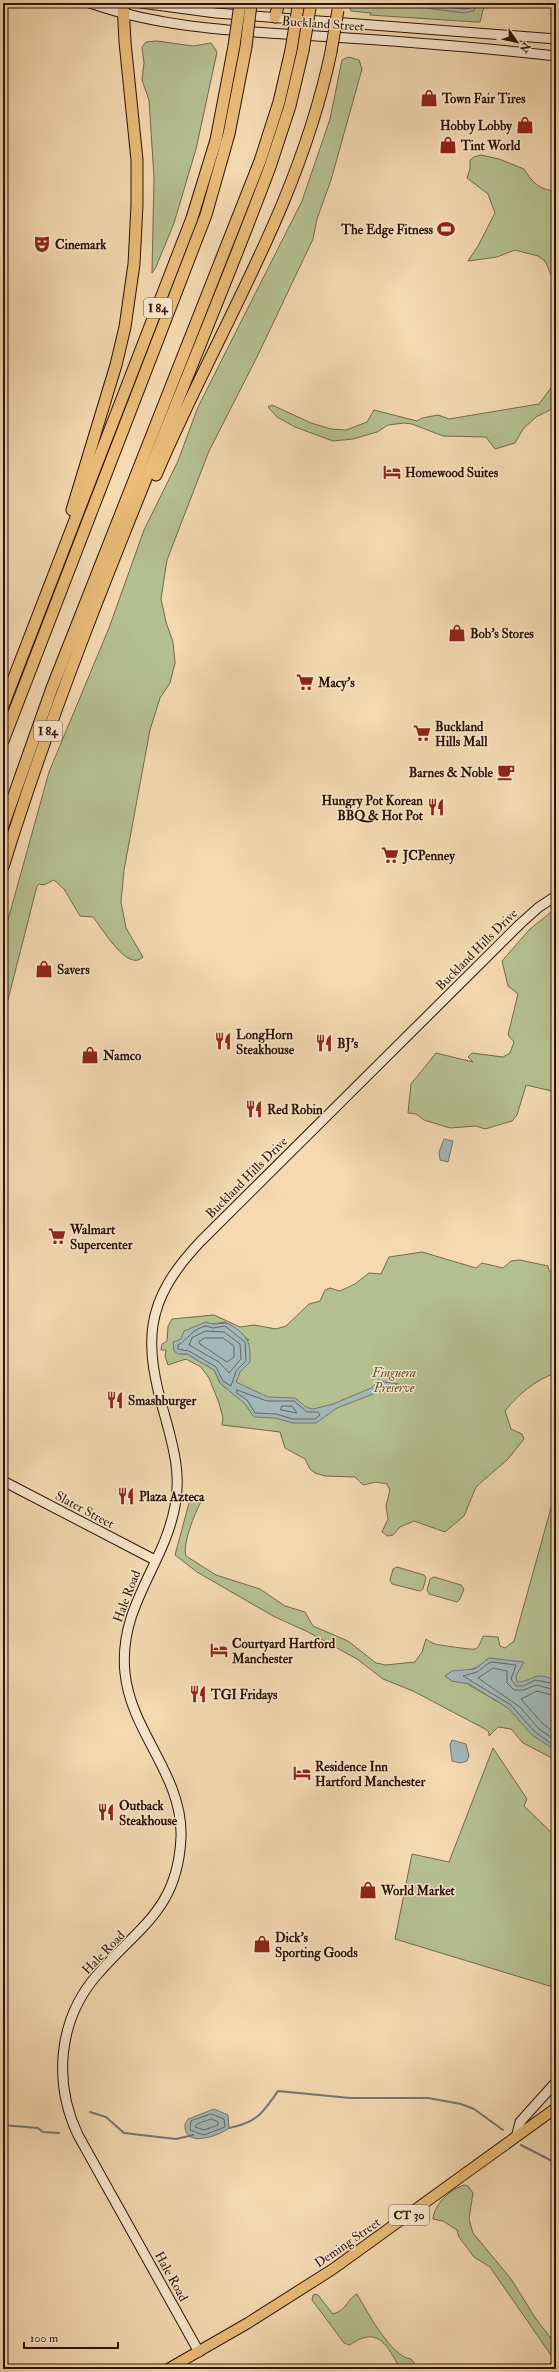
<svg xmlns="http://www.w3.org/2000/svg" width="559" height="2372" viewBox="0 0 559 2372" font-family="'IM FELL Double Pica',serif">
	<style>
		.green { fill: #b5c091; stroke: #72694b; fill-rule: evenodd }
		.water { fill: #a1b7b8; stroke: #737570 }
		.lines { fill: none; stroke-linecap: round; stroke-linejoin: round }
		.shore { stroke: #68645e; stroke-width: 1 }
		.stream { stroke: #737570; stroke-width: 2 }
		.secondary-casing { stroke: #2e1205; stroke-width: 11 }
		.primary-casing { stroke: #2e1205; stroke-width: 12 }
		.highway-casing { stroke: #2e1205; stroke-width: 13 }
		.secondary { stroke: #f8e6cc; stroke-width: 9 }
		.primary { stroke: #eabc78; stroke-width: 10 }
		.highway { stroke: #eabc78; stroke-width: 11 }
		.highway-bridge-casing { stroke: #2e1205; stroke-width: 13; stroke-linecap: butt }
		.highway-bridge { stroke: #eabc78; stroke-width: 11 }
		.labels { text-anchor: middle; stroke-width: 3; stroke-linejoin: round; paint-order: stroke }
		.shield { fill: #f8e6cc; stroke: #6b5241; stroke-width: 1 }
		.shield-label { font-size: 12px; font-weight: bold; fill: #2e1205 }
		.street-label { font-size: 13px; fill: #2e1205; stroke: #f8e6cc }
		.poi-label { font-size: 13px; font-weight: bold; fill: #2e1205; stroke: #f8e6cc; text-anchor: start }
		.park-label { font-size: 13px; font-style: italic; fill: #5d4f36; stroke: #f8e6cc }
	</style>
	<rect width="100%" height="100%" fill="#f4d9b1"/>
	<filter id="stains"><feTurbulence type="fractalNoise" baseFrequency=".005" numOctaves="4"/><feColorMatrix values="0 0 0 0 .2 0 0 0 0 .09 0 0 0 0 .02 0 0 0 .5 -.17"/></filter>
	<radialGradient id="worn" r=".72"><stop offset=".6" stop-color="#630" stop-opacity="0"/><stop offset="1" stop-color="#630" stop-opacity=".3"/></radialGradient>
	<!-- green -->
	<g class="green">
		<path d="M 348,3 L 485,3 L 480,22 L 475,22 L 370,15 L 371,13 L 351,11 Z"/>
		<path d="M 157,41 L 193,46 L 211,43 L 217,52 L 196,149 L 174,223 L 156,267 L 152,273 L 154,178 L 149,100 L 142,80 L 144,63 L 142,47 L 146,42 Z"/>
		<path d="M 348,57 L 359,60 L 362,69 L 331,180 L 317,219 L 313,239 L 257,357 L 209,451 L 167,560 L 161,599 L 166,622 L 173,642 L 175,663 L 170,683 L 160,698 L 150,730 L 124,870 L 121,902 L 126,928 L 143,957 C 128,973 102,928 93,917 L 80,916 L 64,889 L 54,880 L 44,885 L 39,884 L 37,886 L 3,1019 L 3,938 L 49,772 L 109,628 L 144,530 L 178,461 L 198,407 L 302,201 L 330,119 L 342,60 Z"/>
		<path d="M 481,155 L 499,159 L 524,169 C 532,182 539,190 556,191 L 556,285 L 545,261 L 538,256 L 515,250 L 497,257 L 468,261 L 478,246 L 495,213 L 488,194 L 467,178 L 470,169 L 470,160 L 474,157 Z"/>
		<path d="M 556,381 L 556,407 L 536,417 L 523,429 L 515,443 L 495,449 L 486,437 L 443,436 L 412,424 L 404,423 L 388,425 L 377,432 L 353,439 L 333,441 L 295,427 L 277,417 L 268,407 L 272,405 L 311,423 L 331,429 L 346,430 L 367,422 L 374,410 L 417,421 L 422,418 L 438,415 L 449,419 L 539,404 Z"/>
		<path d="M 556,908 L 556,1092 L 526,1085 L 517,1115 L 512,1121 L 485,1129 L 476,1126 L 450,1128 L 424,1120 L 416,1114 L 408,1113 L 411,1084 L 436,1053 L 473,1062 L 468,1057 L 472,1053 L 503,1057 L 510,1053 L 514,1042 L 508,1035 L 518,994 L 508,986 L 502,961 L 529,930 Z"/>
		<path d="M 422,1252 L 476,1268 L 482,1263 L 503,1268 L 511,1261 L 520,1260 L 548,1266 L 549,1271 L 556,1275 L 556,1373 C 537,1379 517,1395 505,1411 L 511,1429 L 522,1434 L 524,1439 L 508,1459 L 476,1487 L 464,1516 L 445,1532 L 414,1521 L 400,1527 L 393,1535 L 388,1536 L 382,1532 L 388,1519 L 386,1506 L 390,1490 L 387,1484 L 376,1482 L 363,1485 L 355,1477 L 325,1476 L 315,1473 L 310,1469 L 305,1459 L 285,1448 L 280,1432 L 222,1425 L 223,1418 L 219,1403 L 209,1378 L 201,1367 L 186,1359 L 168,1365 L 165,1356 L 166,1350 L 161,1350 L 162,1344 L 167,1341 L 168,1326 L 172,1319 L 214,1315 L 240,1327 L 254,1325 L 276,1329 L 286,1326 L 309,1304 L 320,1301 L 325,1290 L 330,1288 L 340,1291 L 355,1284 L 369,1273 L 381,1274 L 389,1257 ZM 225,1322 L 249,1340 L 192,1328 ZM 174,1350 L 204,1353 L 227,1389 L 220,1383 L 214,1370 L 187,1354 L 181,1354 Z"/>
		<path d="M 556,1490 L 556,1760 L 523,1743 L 511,1729 L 498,1727 L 489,1736 L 489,1732 L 485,1729 L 413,1691 L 383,1679 L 357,1659 L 308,1632 L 273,1616 L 197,1572 L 175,1555 L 189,1503 L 192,1499 L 200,1498 L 201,1502 C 195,1512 182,1545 186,1556 L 216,1575 L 260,1589 L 285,1606 L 305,1612 L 313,1626 L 348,1641 L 376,1663 L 386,1665 L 415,1662 L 422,1652 L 426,1639 C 429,1641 432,1643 435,1644 C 439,1645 472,1650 475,1649 C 480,1647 481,1640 483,1636 L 498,1637 L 500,1646 L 505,1648 L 514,1641 ZM 487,1659 L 509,1661 L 498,1702 L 466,1683 L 452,1681 L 445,1676 C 460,1671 476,1672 487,1659 Z"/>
		<path d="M 397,1567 L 424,1575 L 426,1578 L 423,1589 L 420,1591 L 392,1584 L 390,1580 L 393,1569 Z"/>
		<path d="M 434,1577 L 461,1585 L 464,1589 L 460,1599 L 457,1602 L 429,1594 L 427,1590 L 430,1579 Z"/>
		<path d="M 493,1748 L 527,1799 L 524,1806 L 556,1837 L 556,1988 L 395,1939 L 412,1854 L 449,1862 Z"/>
		<path d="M 464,2185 L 468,2186 L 473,2193 L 469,2219 L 473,2233 L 511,2279 L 536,2319 L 556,2345 L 556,2369 L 542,2369 L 553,2361 L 553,2358 L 490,2267 L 474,2257 L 459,2237 L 457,2230 L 443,2221 L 433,2219 C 434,2204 451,2189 464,2185 Z"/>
		<path d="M 317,2294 L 333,2314 C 346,2311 349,2297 357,2294 C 367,2311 391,2357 411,2359 L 419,2369 L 401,2369 C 392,2357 384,2331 363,2338 C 358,2339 354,2343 349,2345 L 344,2343 L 312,2300 L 313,2295 Z"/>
	</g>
	<!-- water -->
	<g class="water">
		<path d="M 388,3 L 477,3 L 474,11 L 464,13 Z"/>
		<path d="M 444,1139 L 453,1141 L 448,1162 L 440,1160 L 439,1152 Z"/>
		<path d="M 206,1322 L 213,1324 L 227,1323 C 246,1334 251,1339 250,1362 L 240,1372 L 236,1382 L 268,1397 L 295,1398 L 306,1407 L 313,1409 L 333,1404 L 371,1388 L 378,1381 L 399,1384 L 337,1408 L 316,1423 L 293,1423 L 275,1418 L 254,1417 L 244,1403 L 221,1384 L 214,1370 L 187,1354 L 178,1354 L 174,1351 L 173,1342 L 181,1339 L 184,1331 Z"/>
		<path d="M 489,1658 L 524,1662 L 516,1676 L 517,1682 C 534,1682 533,1669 556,1681 L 556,1751 L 531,1734 L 508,1708 L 469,1684 L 452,1681 L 445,1676 L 452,1671 L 475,1669 Z"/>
		<path d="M 452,1740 L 466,1744 L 469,1756 L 467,1761 L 460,1763 L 452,1761 L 450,1745 Z"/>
		<path d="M 214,2109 L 228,2115 L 229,2128 C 219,2136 183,2149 185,2124 L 188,2119 Z"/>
	</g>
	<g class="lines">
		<!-- shore -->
		<g class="shore">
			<path d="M 411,3 L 464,9 L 471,8 L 473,3"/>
			<path d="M 206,1326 L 213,1328 L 225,1326 L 245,1342 L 246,1361 L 236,1371 L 231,1386 L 223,1381 L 216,1367 L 189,1351 L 178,1349 L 178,1345 C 188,1340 191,1329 206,1326 Z"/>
			<path d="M 206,1331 L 224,1332 L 240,1344 L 241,1359 L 229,1373 L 219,1362 L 189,1345 L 192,1338 Z"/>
			<path d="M 205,1338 L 223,1338 L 234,1346 L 234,1357 L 227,1362 L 200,1344 L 199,1342 Z"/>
			<path d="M 237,1390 L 267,1401 L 294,1401 L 307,1412 L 318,1412 L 320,1415 L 315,1419 L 293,1419 L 276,1414 L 255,1413 L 247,1400 L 237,1393 Z"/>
			<path d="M 282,1406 L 292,1406 L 297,1413 L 281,1410 Z"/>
			<path d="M 556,1684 L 535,1680 L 523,1686 L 516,1686 L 511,1679 L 516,1665 L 492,1662 L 489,1663 L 477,1672 L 463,1676 L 511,1705 L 534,1731 L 556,1747"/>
			<path d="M 556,1690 L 536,1685 L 524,1690 L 514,1690 L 507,1683 L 507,1671 L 493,1668 L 478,1678 L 520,1707 L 538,1728 L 556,1741"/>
			<path d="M 556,1696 L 537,1691 L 521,1699 L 542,1723 L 556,1734"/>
			<path d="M 212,2114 L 224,2119 L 225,2127 L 204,2135 L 190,2130 L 191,2121 Z"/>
			<path d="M 212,2119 L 218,2122 L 218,2125 L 204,2130 L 195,2127 L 197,2124 Z"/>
		</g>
		<!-- stream -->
		<g class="stream">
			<path d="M 90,2112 L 106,2117 L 124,2133 L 176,2139 L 193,2135"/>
			<path d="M 3,2125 L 38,2128 L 43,2132 L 59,2133"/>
			<path d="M 229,2128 C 257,2122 262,2114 278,2091 L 350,2098 L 428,2098 L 461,2104 L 474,2109 L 503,2130"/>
			<path d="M 521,2145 L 556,2163"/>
		</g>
		<!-- secondary casing -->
		<g class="secondary-casing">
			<g id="secondary">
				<path d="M 90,3 C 164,29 240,31 317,36 C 397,41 477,47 556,56"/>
				<path d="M 141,3 L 216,13 L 556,39"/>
				<path d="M 3,1481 L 155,1560"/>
				<path d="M 517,2134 L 520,2122 L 556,2082"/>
				<path d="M 199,2352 L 78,2135 C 53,2082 58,2020 97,1975 C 138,1927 178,1910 181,1837 C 183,1775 131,1733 125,1673 C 118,1607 164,1566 175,1506 C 181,1476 174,1449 166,1420 C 143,1342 143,1302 201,1241 L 520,924 L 539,907 L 556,896"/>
			</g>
		</g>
		<!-- primary casing -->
		<g class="primary-casing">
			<path id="primary" d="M 168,2369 L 248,2323 L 333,2269 L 556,2108"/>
		</g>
		<!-- highway casing -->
		<g class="highway-casing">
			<g id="highway">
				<path d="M 275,17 L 279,3"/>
				<path d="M 156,475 C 217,331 298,208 331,52"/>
				<path d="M 72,510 L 116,365 L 125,327 L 134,264 L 137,205 L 137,160 L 125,42 L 123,3"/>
				<path d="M 3,706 L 192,218 L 216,140 L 234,46"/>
				<path d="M 3,741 L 206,215 L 229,134 L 246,47"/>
				<path d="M 3,826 L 52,688 L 260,161 L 279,102 L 291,50"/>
				<path d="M 3,867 C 77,628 182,401 270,167 L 290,106 L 303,51"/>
			</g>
		</g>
		<!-- secondary -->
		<use href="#secondary" class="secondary"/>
		<!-- primary -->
		<use href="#primary" class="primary"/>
		<!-- highway -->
		<use href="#highway" class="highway"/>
		<!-- highway-bridge casing -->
		<g class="highway-bridge-casing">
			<g id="highway-bridge">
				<path d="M 234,46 L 240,4"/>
				<path d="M 246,47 L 251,4"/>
				<path d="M 291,50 L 298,7"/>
				<path d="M 303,51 L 310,8"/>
				<path d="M 331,52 L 338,10"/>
			</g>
		</g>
		<!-- highway-bridge -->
		<use href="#highway-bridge" class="highway-bridge"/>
	</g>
	<!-- icons -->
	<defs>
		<g id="shop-bare" transform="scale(1.38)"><path d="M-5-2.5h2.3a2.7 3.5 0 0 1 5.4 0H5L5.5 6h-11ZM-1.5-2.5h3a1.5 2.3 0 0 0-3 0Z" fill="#8f2418" stroke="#f8e6cc" stroke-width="2.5" paint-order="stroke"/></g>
		<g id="stadium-bare" transform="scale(1.38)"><path d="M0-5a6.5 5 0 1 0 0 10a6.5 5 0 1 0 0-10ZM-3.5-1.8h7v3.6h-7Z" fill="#8f2418" stroke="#f8e6cc" stroke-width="2.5" paint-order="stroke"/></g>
		<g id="theatre-bare" transform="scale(1.38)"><path d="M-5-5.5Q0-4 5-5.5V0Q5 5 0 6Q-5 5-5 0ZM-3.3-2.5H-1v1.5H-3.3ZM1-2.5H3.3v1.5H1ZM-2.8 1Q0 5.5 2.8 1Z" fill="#8f2418" stroke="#f8e6cc" stroke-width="2.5" paint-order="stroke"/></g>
		<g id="hotel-bare" transform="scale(1.38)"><path d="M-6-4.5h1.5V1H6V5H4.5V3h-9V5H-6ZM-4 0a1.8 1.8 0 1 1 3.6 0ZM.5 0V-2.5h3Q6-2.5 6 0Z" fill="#8f2418" stroke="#f8e6cc" stroke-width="2.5" paint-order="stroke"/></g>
		<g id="supermarket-bare" transform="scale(1.38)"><path d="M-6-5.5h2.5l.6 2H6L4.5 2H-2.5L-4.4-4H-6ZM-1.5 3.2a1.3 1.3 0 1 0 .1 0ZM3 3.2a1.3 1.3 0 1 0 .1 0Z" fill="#8f2418" stroke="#f8e6cc" stroke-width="2.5" paint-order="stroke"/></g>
		<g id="cafe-bare" transform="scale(1.38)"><path d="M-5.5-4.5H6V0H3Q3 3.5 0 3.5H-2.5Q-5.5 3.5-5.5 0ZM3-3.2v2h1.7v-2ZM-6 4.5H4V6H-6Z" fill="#8f2418" stroke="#f8e6cc" stroke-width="2.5" paint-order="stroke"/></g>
		<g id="restaurant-bare" transform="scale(1.38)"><path d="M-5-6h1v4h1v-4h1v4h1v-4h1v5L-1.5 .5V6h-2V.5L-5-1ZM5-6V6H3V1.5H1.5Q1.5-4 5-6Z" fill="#8f2418" stroke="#f8e6cc" stroke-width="2.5" paint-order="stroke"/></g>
	</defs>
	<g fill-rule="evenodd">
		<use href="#shop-bare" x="429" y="98"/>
		<use href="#shop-bare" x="525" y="125"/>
		<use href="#shop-bare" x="448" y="145"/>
		<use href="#stadium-bare" x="446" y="229"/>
		<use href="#theatre-bare" x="42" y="244"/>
		<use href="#hotel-bare" x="392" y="472"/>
		<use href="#shop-bare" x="457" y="633"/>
		<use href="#supermarket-bare" x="305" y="682"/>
		<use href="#supermarket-bare" x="422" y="733"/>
		<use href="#cafe-bare" x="506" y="772"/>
		<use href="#restaurant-bare" x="436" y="807"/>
		<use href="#supermarket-bare" x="390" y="855"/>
		<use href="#shop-bare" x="44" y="969"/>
		<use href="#restaurant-bare" x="223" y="1041"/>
		<use href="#restaurant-bare" x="324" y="1043"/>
		<use href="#shop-bare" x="90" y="1055"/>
		<use href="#restaurant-bare" x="254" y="1109"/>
		<use href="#supermarket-bare" x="57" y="1236"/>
		<use href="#restaurant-bare" x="115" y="1400"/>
		<use href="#restaurant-bare" x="126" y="1496"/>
		<use href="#hotel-bare" x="219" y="1650"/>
		<use href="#restaurant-bare" x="198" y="1694"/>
		<use href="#hotel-bare" x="302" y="1773"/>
		<use href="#restaurant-bare" x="106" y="1812"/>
		<use href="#shop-bare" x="368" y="1890"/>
		<use href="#shop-bare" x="262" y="1944"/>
	</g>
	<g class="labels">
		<!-- shield labels -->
		<g class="shield">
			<rect x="144" y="298" width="28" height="20" rx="3"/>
			<rect x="34" y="721" width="28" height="20" rx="3"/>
			<rect x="389" y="2205" width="40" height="20" rx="3"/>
		</g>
		<g class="shield-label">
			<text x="158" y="312">I 84</text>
			<text x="48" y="735">I 84</text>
			<text x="409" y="2219">CT 30</text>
		</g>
		<!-- street labels -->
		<g class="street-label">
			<text transform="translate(323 23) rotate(4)" y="5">Buckland Street</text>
			<text transform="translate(476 949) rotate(-45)" y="5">Buckland Hills Drive</text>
			<text transform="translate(246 1177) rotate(-45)" y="5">Buckland Hills Drive</text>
			<text transform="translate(85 1509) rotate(28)" y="5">Slater Street</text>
			<text transform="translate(126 1596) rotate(-69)" y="5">Hale Road</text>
			<text transform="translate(103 1952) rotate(-46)" y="5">Hale Road</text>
			<text transform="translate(347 2242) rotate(-35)" y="5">Deming Street</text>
			<text transform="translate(172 2276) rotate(61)" y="5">Hale Road</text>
		</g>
		<!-- poi labels -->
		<g class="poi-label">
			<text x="442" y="103">Town Fair Tires</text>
			<text x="512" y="130" text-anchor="end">Hobby Lobby</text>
			<text x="461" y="150">Tint World</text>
			<text x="433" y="234" text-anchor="end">The Edge Fitness</text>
			<text x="55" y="249">Cinemark</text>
			<text x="405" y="477">Homewood Suites</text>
			<text x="470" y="638">Bob's Stores</text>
			<text x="318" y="687">Macy's</text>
			<text x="435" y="731">Buckland<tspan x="435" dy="15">Hills Mall</tspan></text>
			<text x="493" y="777" text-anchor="end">Barnes &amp; Noble</text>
			<text x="423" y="805" text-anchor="end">Hungry Pot Korean<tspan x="423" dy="15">BBQ &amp; Hot Pot</tspan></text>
			<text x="403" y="860">JCPenney</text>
			<text x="57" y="974">Savers</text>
			<text x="236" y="1039">LongHorn<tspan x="236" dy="15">Steakhouse</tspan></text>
			<text x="337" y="1048">BJ's</text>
			<text x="103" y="1060">Namco</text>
			<text x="267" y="1114">Red Robin</text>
			<text x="70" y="1234">Walmart<tspan x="70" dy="15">Supercenter</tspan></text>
			<text x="128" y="1405">Smashburger</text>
			<text x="139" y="1501">Plaza Azteca</text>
			<text x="232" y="1648">Courtyard Hartford<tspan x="232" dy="15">Manchester</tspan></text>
			<text x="211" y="1699">TGI Fridays</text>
			<text x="315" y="1771">Residence Inn<tspan x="315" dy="15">Hartford Manchester</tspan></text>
			<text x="119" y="1810">Outback<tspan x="119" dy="15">Steakhouse</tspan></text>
			<text x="381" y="1895">World Market</text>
			<text x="275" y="1942">Dick's<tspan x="275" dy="15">Sporting Goods</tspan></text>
		</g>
		<!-- park labels -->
		<g class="park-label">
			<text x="394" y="1377">Finguera<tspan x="394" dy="15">Preserve</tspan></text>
		</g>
	</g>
	<!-- margin -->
	<rect width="559" height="2372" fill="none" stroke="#f4d9b1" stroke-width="16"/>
	<rect x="4" y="4" width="551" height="2364" fill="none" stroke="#2e1205" stroke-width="2"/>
	<rect x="8" y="8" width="543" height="2356" fill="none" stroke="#2e1205"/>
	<!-- north arrow -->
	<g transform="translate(517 42) rotate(124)" stroke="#f8e6cc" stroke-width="3" paint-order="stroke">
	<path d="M0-3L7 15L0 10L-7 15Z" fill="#2e1205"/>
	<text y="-6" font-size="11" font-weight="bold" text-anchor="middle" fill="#2e1205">N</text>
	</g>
	<!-- scale -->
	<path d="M24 2342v6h94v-6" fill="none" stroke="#2e1205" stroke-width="2"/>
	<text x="30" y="2342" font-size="12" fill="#2e1205" stroke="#f8e6cc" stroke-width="3" paint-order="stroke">100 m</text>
	<rect width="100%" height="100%" filter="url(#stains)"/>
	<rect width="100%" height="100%" fill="url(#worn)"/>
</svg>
